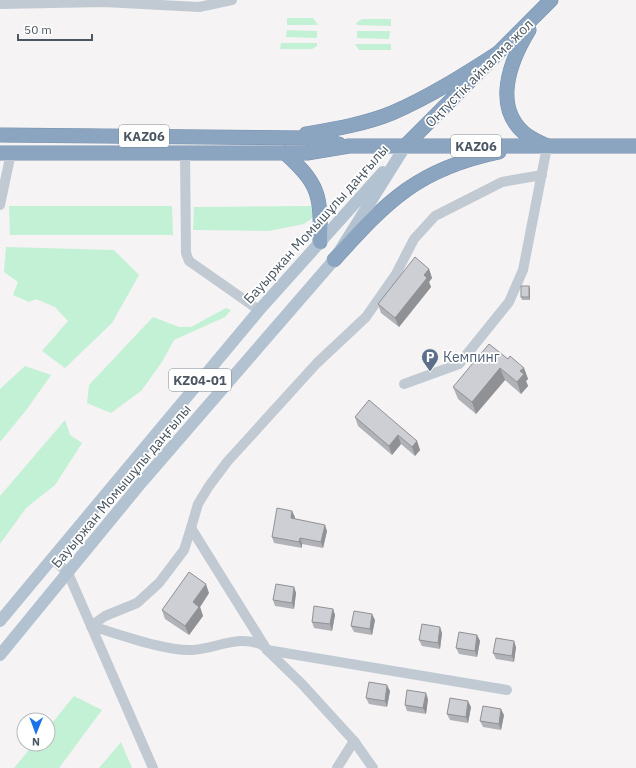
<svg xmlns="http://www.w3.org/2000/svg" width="636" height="768" viewBox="0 0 636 768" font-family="'IBM Plex Sans',sans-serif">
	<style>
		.green { fill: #c3f1d5 }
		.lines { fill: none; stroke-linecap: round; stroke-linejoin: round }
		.highway-casing { stroke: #7690ad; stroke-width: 15 }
		.minor { stroke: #c1cad2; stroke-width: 10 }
		.major { stroke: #b3c2d1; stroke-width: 12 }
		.highway { stroke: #8ba5c1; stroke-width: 14 }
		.wall { fill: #b0b2b7 }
		.shaded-wall { fill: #909195 }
		.building { fill: #cdcfd5; stroke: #909195 }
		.labels { text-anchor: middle; stroke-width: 3.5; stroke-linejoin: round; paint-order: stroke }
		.shield { fill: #fff; stroke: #808990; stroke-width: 1 }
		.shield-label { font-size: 13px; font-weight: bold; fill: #4a5661 }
		.street-label { font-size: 14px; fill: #4a5661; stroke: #fff }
		.service-label { font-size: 14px; fill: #4e5e75; stroke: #fff; text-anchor: start }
	</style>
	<rect width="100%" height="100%" fill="#f5f3f3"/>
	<!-- green -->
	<g class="green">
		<path d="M 287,18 L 313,18 L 318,25 L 287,25 Z"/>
		<path d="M 362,19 L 391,19 L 391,26 L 357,25 L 356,23 Z"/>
		<path d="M 287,30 L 317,31 L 317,38 L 286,37 Z"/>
		<path d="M 357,31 L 390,31 L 389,39 L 357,38 Z"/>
		<path d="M 281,43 L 317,43 L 317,46 L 312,49 L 280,49 Z"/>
		<path d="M 355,44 L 391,44 L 391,50 L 359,50 Z"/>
		<path d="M 9,206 L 172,206 L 173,235 L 10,235 Z"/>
		<path d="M 313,206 L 319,213 L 304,224 L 269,231 L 193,230 L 194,207 Z"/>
		<path d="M 6,247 L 114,250 L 139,275 L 112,323 L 65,368 L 42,351 L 68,321 L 55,307 L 36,299 L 29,302 L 13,295 L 18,282 L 4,272 Z"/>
		<path d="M 226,308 L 231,310 L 225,317 L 174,340 L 162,362 L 141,391 L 111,413 L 87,403 L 89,385 L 153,317 L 179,327 L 191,327 Z"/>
		<path d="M 25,366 L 51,375 L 27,409 L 0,442 L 0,389 Z"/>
		<path d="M 65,420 L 70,435 L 82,443 L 55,485 L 26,508 L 0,544 L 0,496 Z"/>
		<path d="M 74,696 L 102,710 L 59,768 L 14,768 L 34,744 L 48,744 L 48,728 Z"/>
		<path d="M 121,742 L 132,768 L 99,768 Z"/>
	</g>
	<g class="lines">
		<!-- highway casing -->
		<g class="highway-casing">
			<g id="highway">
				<path d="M 529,30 C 510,61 491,109 528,136 C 534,140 540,143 547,146"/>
				<path d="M 306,134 C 335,129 365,124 392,113 C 429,97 464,75 498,53"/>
				<path d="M 0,135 L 307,138 L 339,144"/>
				<path d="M 406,145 L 551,0"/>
				<path d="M 0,153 L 307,153 L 349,146 L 636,146"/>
				<path d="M 285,153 C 320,185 321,196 320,242"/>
				<path d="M 334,260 C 388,200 418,169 499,152"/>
			</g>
		</g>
		<!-- minor -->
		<g class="minor">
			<path d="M 0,4 L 104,2 L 199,7 L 232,0"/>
			<path d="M 185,152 L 186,253 L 189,261 L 259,310"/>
			<path d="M 0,205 L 11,153"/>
			<path d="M 404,384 L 459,364 L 509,302 L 523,270 L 547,147"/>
			<path d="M 191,528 L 198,504 L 209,486 L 227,462 L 317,363 L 366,317 L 396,274 L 414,239 L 435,216 L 502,182 L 542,175"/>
			<path d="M 52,558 L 68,573 L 153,768"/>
			<path d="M 91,626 L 105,616 L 137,603 L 159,583 L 184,550 L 191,528 L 267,650 L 302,684 L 354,741 L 373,768"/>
			<path d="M 91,626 C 119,634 164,651 192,650 C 216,649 240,633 264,646"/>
			<path d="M 267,650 L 507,690"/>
			<path d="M 337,768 L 354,741"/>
		</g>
		<!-- major -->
		<g class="major">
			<path d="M 0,621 L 261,308 L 383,172"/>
			<path d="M 0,655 L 141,483 L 334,260 L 406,145"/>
		</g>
		<!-- highway -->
		<use href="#highway" class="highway"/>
	</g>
	<!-- wall -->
	<g class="wall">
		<path d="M 429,269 L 432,278 L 429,282 L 431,287 L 399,327 L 381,313 L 378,304 Z"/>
		<path d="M 529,286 L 530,289 L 530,300 L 522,300 L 521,297 Z"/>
		<path d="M 508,359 L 524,368 L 528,379 L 526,381 L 528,386 L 521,394 L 505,380 L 476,414 L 458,399 L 453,387 Z"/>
		<path d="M 355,417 L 417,441 L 420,450 L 415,456 L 401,444 L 392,455 L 358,426 Z"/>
		<path d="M 292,511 L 294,518 L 327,531 L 323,548 L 302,544 L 302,548 L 274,543 L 272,537 Z"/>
		<path d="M 294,587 L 296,593 L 294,609 L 275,606 L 273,600 Z"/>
		<path d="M 209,593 L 200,607 L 203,616 L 189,635 L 165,619 L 162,610 Z"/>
		<path d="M 333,609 L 335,615 L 332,631 L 314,628 L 312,622 Z"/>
		<path d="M 375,620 L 372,635 L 354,632 L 351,626 Z"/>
		<path d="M 442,633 L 440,649 L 422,646 L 419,640 Z"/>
		<path d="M 477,635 L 480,641 L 477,657 L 459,654 L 456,648 Z"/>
		<path d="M 516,647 L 514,662 L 496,659 L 493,653 Z"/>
		<path d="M 390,691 L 387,707 L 369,704 L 366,698 Z"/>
		<path d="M 428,699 L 426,714 L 407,711 L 405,705 Z"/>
		<path d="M 471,707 L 468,723 L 450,720 L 447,714 Z"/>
		<path d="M 504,715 L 501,730 L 483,727 L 480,721 Z"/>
	</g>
	<!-- shaded-wall -->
	<g class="shaded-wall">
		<path d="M 429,269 L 432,278 L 429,282 L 431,287 L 399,327 L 395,318 L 424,275 Z"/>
		<path d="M 529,286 L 530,289 L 530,300 L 529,297 Z"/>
		<path d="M 500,368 L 505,380 L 476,414 L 472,402 Z"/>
		<path d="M 524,368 L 528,379 L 526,381 L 528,386 L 521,394 L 517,382 L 520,371 Z"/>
		<path d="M 398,435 L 401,444 L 392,455 L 389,446 Z"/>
		<path d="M 417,441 L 420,450 L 415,456 L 412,447 Z"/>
		<path d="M 292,511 L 295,517 L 293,524 L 291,518 Z"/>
		<path d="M 325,525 L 327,531 L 323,548 L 321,542 Z"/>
		<path d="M 300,538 L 302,544 L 302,548 L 299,542 Z"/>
		<path d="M 206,584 L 209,593 L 200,607 L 203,616 L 189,635 L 185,626 L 193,602 Z"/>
		<path d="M 294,587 L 296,593 L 294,609 L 292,603 Z"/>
		<path d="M 333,609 L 335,615 L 332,631 L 330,624 Z"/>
		<path d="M 372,614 L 375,620 L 372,635 L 370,629 Z"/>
		<path d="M 440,627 L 442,633 L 440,649 L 438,643 Z"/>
		<path d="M 477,635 L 480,641 L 477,657 L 475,651 Z"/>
		<path d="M 514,641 L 516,647 L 514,662 L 512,656 Z"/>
		<path d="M 387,685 L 390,691 L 387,707 L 385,701 Z"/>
		<path d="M 426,693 L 428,699 L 426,714 L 423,708 Z"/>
		<path d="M 468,701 L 471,707 L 468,723 L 466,717 Z"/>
		<path d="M 501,709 L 504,715 L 501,730 L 499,724 Z"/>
	</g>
	<!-- building -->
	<g class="building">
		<path d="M 415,257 L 429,269 L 424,275 L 427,278 L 395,318 L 378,304 Z"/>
		<rect x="521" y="286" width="8" height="11"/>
		<path d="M 489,344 L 508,359 L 510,356 L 524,368 L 520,371 L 524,374 L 517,382 L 500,368 L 472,402 L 453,387 Z"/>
		<path d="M 369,400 L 417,441 L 412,447 L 398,435 L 389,446 L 355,417 Z"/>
		<path d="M 277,508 L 292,511 L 291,518 L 325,525 L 321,542 L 300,538 L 299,542 L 272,537 Z"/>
		<path d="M 189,572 L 206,584 L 193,602 L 199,607 L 185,626 L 162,610 Z"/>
		<path d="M 276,584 L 294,587 L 292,603 L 273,600 Z"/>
		<path d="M 314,606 L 333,609 L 330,624 L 312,622 Z"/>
		<path d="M 354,611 L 372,614 L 370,629 L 351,626 Z"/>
		<path d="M 422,624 L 440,627 L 438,643 L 419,640 Z"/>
		<path d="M 459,632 L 477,635 L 475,651 L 456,648 Z"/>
		<path d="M 496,638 L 514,641 L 512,656 L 493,653 Z"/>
		<path d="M 369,682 L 387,685 L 385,701 L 366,698 Z"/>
		<path d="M 407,690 L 426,693 L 423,708 L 405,705 Z"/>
		<path d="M 450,698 L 468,701 L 466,717 L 447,714 Z"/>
		<path d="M 483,706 L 501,709 L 499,724 L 480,721 Z"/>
	</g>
	<!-- icons -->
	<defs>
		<g id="parking-pin" transform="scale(0.9)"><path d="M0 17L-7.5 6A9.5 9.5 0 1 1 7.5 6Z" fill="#5c6f8a" stroke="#fff"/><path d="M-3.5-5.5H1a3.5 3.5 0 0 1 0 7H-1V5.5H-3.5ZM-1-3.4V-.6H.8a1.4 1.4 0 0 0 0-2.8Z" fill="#fff"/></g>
	</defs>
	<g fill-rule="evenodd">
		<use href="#parking-pin" x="430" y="357"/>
	</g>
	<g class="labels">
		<!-- shield labels -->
		<g class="shield">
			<rect x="119" y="125" width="50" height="22" rx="3"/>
			<rect x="451" y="135" width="50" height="22" rx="3"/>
			<rect x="169" y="369" width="62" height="22" rx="3"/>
		</g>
		<g class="shield-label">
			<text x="144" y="141">KАZ06</text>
			<text x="476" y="151">KАZ06</text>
			<text x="200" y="385">KZ04-01</text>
		</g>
		<!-- street labels -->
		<g class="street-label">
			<text transform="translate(479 73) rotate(-45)" y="5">Оңтүстік айналма жол</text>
			<text transform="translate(316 224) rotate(-48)" y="5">Бауыржан Момышұлы даңғылы</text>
			<text transform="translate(121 486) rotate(-50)" y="5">Бауыржан Момышұлы даңғылы</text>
		</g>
		<!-- service labels -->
		<g class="service-label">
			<text x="443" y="362">Кемпинг</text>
		</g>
	</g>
	<!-- north arrow -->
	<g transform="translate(36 732) rotate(181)"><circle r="19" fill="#ffffff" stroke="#b7bbc0"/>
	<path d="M0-3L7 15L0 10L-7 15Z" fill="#1a73e8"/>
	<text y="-6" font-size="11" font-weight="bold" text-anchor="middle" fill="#4a5661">N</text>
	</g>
	<!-- scale -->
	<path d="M18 34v6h74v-6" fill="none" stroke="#4a5661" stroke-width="2"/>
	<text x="24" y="34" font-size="12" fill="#4a5661" stroke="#ffffff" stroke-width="3" paint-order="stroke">50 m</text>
</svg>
